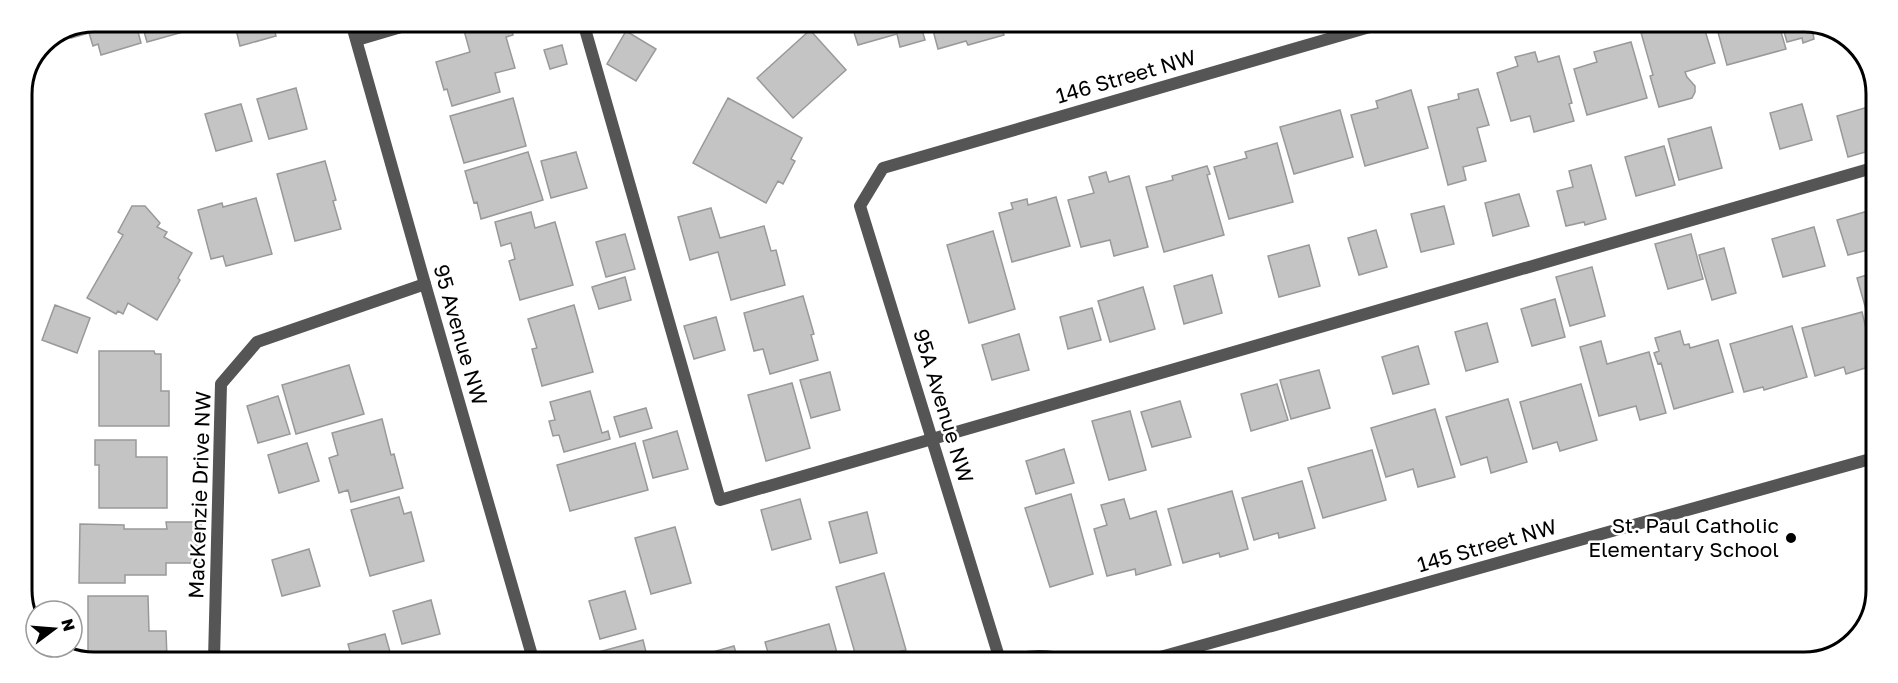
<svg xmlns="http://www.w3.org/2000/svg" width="1898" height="683" font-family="'Golos Text',sans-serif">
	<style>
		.building { fill: #c4c4c4; stroke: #999; stroke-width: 1.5 }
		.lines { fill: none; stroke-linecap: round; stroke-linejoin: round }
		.service { stroke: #555; stroke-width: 12 }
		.minor { stroke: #555; stroke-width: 12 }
		.tertiary { stroke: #555; stroke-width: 12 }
		.poi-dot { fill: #000; stroke: #fff; stroke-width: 2 }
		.labels { text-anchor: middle; stroke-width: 5; stroke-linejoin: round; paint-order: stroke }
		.street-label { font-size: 21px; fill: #000; stroke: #fff }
		.poi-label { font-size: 21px; fill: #000; stroke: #fff; text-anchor: end }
		.rim { fill: none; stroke: #000; stroke-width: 3 }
	</style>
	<rect width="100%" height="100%" fill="#fff"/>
	<path class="building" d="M94,21H135L141,43L101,55L98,44L93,46L89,33L71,38L69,31Z
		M141,21H180L183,32L147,42Z
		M234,21H272L276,36L240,46Z
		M482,22H510L513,35L506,37L515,68L495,73L500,92L452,106L447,89L444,90L436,62L470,52L463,27Z
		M851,23H920L925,40L900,47L897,34L858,45Z
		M931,23H1000L1004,35L968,45L966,41L938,49Z
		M1659,24H1703L1715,63L1685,72L1687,77L1695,86V92L1692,98L1659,107L1650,76L1653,75L1640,29Z
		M1716,25H1779L1786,49L1727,65Z
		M1782,25H1827L1833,28L1813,34L1814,39L1803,43L1802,38L1787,42Z
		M810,30L846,70L793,118L757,78Z
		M626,31L656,49L636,81L607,64Z
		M1631,42L1647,98L1587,115L1574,69L1597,62L1594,52Z
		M562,45L567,64L550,69L544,50Z
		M1535,52L1538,62L1559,56L1572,103L1569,104L1574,121L1534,132L1530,116L1511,121L1497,73L1518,66L1515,57Z
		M296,88L307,129L269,139L257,99Z
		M1478,89L1489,125L1477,128L1486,161L1463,167L1466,180L1448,185L1428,107L1459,99L1458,94Z
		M1411,90L1428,148L1365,166L1351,115L1378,108L1376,101Z
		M513,98L526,146L464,163L450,116Z
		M728,98L802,138L791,159L795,161L783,184L778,181L766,203L693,163Z
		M241,104L252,141L216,151L205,114Z
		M1802,104L1812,140L1780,149L1770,113Z
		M1875,105L1876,149L1848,157L1837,116Z
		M1340,110L1353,157L1294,174L1280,127Z
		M1711,127L1722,168L1679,180L1668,139Z
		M1277,143L1293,202L1229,219L1214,167L1247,158L1245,152Z
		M1664,146L1675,185L1636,196L1625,157Z
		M528,152L543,200L481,219L477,202L474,203L465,171Z
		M576,152L587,188L551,198L541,161Z
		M325,161L336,200L333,201L341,229L295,241L277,174Z
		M1591,165L1606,219L1585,225L1584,222L1566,226L1557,191L1573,187L1569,171Z
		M1207,166L1210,174L1207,175L1224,235L1164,252L1146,187L1173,180L1172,176Z
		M1106,172L1109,182L1129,176L1148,247L1114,256L1110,240L1081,247L1068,200L1094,193L1089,177Z
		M1519,194L1529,226L1493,236L1485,203Z
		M1056,197L1070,246L1012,262L999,213L1013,209L1011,203L1027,199L1028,205Z
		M256,198L272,254L226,266L223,256L211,259L198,210L222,203L223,207Z
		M132,206H145L160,223L157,227L167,232L164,237L192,253L178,278L180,280L157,320L128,303L123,314L118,311L116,314L87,298L123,235L118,232Z
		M1444,206L1454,244L1421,252L1411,214Z
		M711,208L720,238L764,226L771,251L776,250L785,285L731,300L718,252L690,260L678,217Z
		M1868,211L1876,240V248L1848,255L1837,220Z
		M531,212L535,228L555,222L573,285L520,300L509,261L515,259L511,243L501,246L495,222Z
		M1814,227L1825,266L1783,277L1772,239Z
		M1376,230L1387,267L1359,275L1348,238Z
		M993,231L1015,309L969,323L947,245Z
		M625,234L635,269L606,277L596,242Z
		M1691,234L1703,279L1668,289L1655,244Z
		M1309,245L1320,286L1279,297L1268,256Z
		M1724,248L1736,293L1712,300L1699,255Z
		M1592,267L1605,316L1570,326L1556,277Z
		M1876,272L1875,341L1857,278Z
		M1212,275L1222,313L1184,324L1174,286Z
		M625,277L631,300L599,309L592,287Z
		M1143,287L1155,329L1110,342L1098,301Z
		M803,296L814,334L811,335L818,360L770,374L763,349L754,351L744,313Z
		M1555,299L1565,337L1532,346L1521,309Z
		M55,305L90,318L77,353L42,340Z
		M574,305L593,372L542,386L532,349L537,348L528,319Z
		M1092,308L1101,340L1068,349L1060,317Z
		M1862,312L1875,365L1846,374L1844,367L1815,376L1802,328Z
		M716,317L725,350L694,359L684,326Z
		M1487,323L1498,362L1466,371L1455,332Z
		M1792,326L1807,377L1764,390L1763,387L1744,392L1730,344Z
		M1680,331L1684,345L1689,344L1690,348L1718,340L1733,392L1674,409L1661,363L1658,364L1654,353L1659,351L1655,338Z
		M1019,334L1029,370L992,380L982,345Z
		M1601,341L1607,364L1649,352L1666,413L1640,420L1636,406L1599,416L1580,347Z
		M1418,346L1429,384L1393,394L1382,357Z
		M99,351H154L155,354H161V391H169V426H99Z
		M349,365L364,414L296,434L282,385Z
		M1319,370L1330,408L1291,419L1280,380Z
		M830,372L840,410L811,418L800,380Z
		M792,383L810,448L766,461L748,395Z
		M1277,384L1288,420L1251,431L1241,394Z
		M1581,384L1597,440L1560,451L1557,442L1533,449L1520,402Z
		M590,391L602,433L608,431L610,439L564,452L559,435L553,436L549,421L555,420L550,402Z
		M278,396L290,434L258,443L247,406Z
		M1508,399L1527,462L1491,473L1487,457L1461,465L1446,417Z
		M1180,401L1191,437L1152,447L1141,412Z
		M646,408L652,428L620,437L614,417Z
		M1435,409L1455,477L1418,487L1413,469L1386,477L1371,428Z
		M1130,411L1146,470L1109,480L1092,421Z
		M382,419L391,455L394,454L403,488L351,502L348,490L339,493L329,458L338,455L332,433Z
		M677,431L688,469L653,478L643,441Z
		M95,440H136V457H167V508H99V465H95Z
		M307,443L319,481L279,493L268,455Z
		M635,443L648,490L570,511L557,465Z
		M1064,449L1074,483L1036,494L1026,461Z
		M1372,450L1386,500L1323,518L1308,468Z
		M1302,481L1315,528L1279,538L1278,533L1254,540L1242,498Z
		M1232,491L1248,549L1220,557L1219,553L1183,563L1168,509Z
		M1071,494L1093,574L1050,587L1025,508Z
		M399,497L404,514L411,512L424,561L370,576L351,510Z
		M800,499L811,539L772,550L761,510Z
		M1124,499L1130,519L1156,511L1171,565L1136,575L1135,569L1107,576L1094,529L1107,525L1101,505Z
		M867,512L877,553L840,563L829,522Z
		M166,522H201V563H166V575H125V583H79L80,524L124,525V529H167Z
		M675,527L691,583L651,594L635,538Z
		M309,549L320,586L282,596L272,560Z
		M884,573L906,650L882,656L883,660H857L836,587Z
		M625,591L636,629L600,639L589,601Z
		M88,596H148L149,631H166L167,658H88Z
		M431,600L440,634L402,644L393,611Z
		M829,624L839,660H770L765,642Z
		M385,634L392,659H352L348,644Z
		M643,640L648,660L597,659L595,653Z
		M734,646L738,660H685Z"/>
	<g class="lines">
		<path class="service" d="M583,22L720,500L1876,167
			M357,40L418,22"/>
		<path class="minor" d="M214,659L221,384L257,342L425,284
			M1000,660L860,206L883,168L1380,24
			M1146,661L1874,458"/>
		<path class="tertiary" d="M351,22L425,284L533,659
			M1011,660C1029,655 1047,654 1065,660"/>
	</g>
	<circle class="poi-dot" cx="1791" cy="538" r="6"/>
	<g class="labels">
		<g class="street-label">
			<text transform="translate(1126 77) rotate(-16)" y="7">146 Street NW</text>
			<text transform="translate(460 335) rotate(74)" y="7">95 Avenue NW</text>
			<text transform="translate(943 406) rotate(73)" y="7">95A Avenue NW</text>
			<text transform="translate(200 495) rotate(-88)" y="7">MacKenzie Drive NW</text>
			<text transform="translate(1487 546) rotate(-16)" y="7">145 Street NW</text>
		</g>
		<g class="poi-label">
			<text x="1779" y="533">St. Paul Catholic<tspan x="1779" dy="24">Elementary School</tspan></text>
		</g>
	</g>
	<path d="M0 0H1898V683H0ZM94 32H1804A62 62 0 0 1 1866 94V590A62 62 0 0 1 1804 652H94A62 62 0 0 1 32 590V94A62 62 0 0 1 94 32Z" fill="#fff" fill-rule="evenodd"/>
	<path class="rim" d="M94 32H1804A62 62 0 0 1 1866 94V590A62 62 0 0 1 1804 652H94A62 62 0 0 1 32 590V94A62 62 0 0 1 94 32Z"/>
	<g transform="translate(54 629) rotate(74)"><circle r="28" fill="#ffffff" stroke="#999999" stroke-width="1.5"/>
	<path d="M0-4.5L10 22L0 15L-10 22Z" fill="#000000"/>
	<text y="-9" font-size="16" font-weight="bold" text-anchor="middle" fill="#000000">N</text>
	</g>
</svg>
